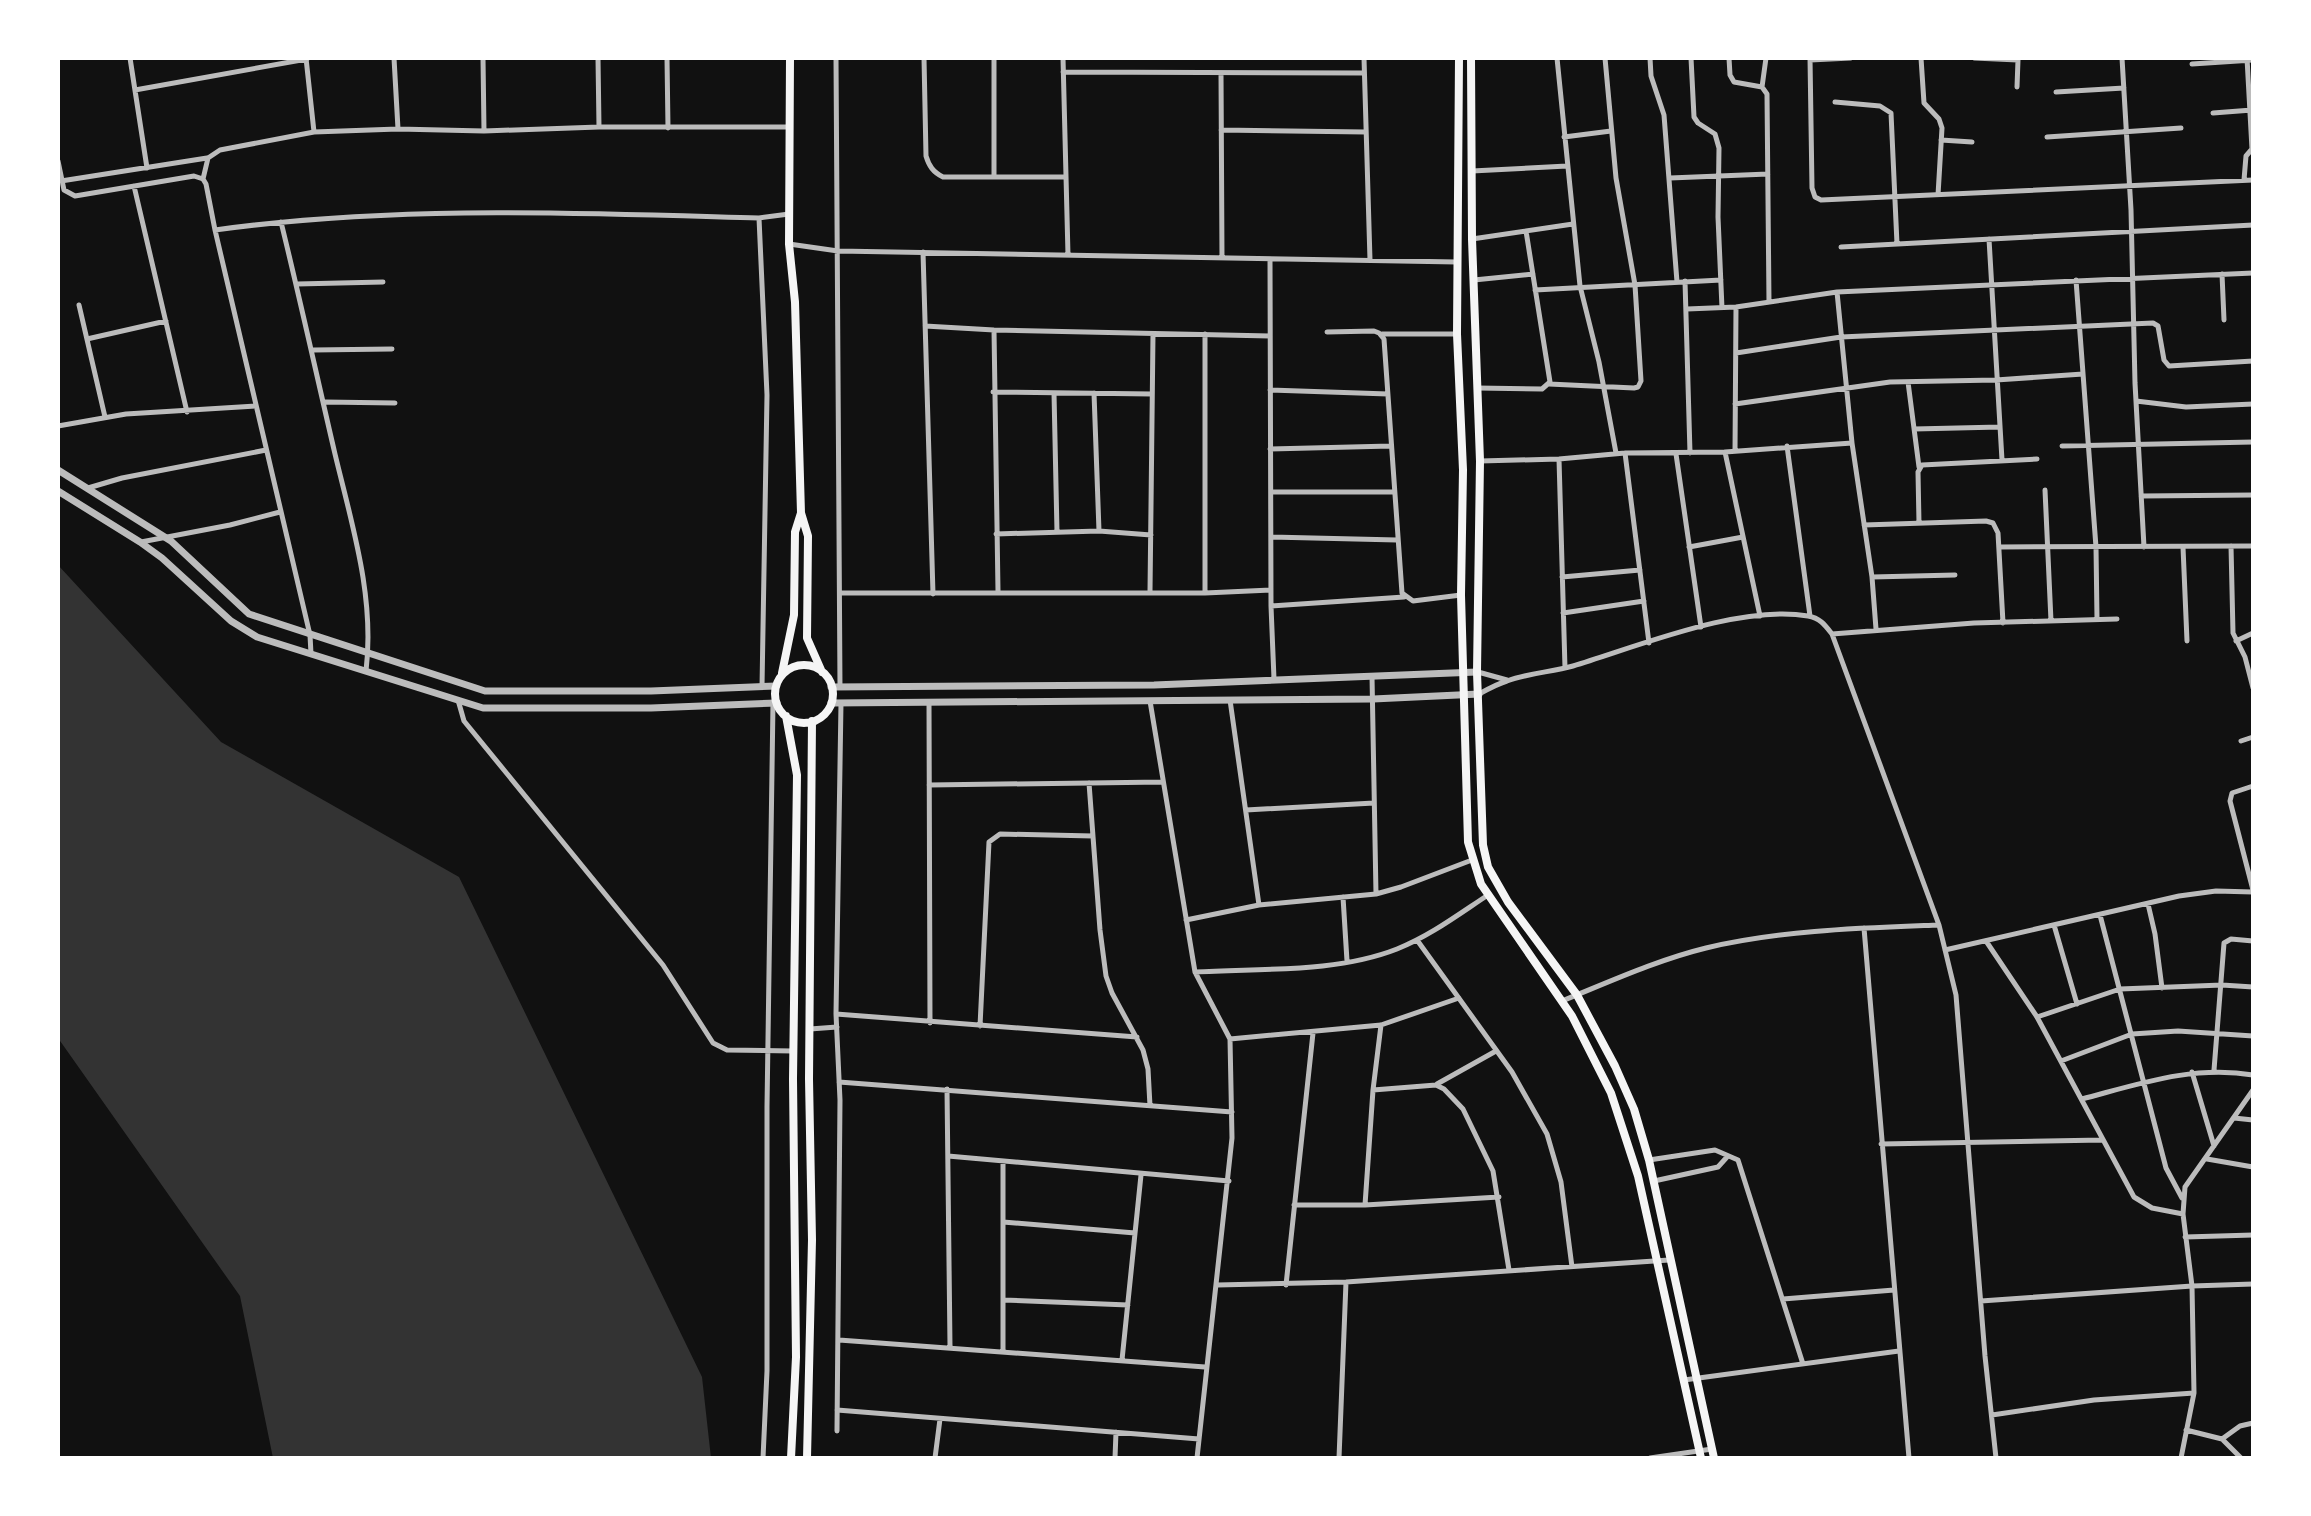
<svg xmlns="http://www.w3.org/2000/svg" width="2311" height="1516" font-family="'IBM Plex Sans',sans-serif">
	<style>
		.water { fill: #333 }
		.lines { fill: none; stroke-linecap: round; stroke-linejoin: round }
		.minor { stroke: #bcbcbc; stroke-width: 5 }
		.tertiary { stroke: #bcbcbc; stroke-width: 7 }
		.secondary { stroke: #f5f5f5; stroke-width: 8 }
	</style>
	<rect width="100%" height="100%" fill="#111"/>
	<path class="water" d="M58,565L221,742L459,877L702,1377L711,1458H273L240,1296L58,1038Z"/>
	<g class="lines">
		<path class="minor" d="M130,58L147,168
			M306,58L314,132
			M394,58L398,129
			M483,58L484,131
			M598,58L599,127
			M667,58L668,128
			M836,58L840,687
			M924,58L926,156C929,166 933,172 943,177H1066
			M994,58V177
			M1063,58L1068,255
			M1364,58L1370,260
			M1557,58L1580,286L1599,362L1616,453
			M1650,58L1651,76L1664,115L1677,282
			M1691,58L1694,117L1698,123L1715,134L1719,148L1718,217L1722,308
			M1729,58L1730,75L1734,82L1762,87L1767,94L1769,302
			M1810,58L1812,188L1815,197L1821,200L2253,180
			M1921,58L1924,103L1939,119L1942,128L1938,195
			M1974,58L2018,60
			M2122,58L2131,210L2135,383L2144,547
			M2247,58L2252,149
			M1810,60L1851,58
			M2192,64L2253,60
			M1063,72L1364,73
			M1221,73L1222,258
			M1762,87L1766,58
			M2017,87L2018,60
			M135,90L307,59
			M2056,92L2124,88
			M1835,102L1880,106L1891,113L1897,244
			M2213,113L2252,110
			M1221,130L1366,132
			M1564,137L1611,131
			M2047,137L2181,128
			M1941,140L1972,142
			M58,161L64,190L75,196L194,176L203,179L206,184L215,230L310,635L311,654
			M1472,171L1567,166
			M1670,178L1768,174
			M203,179L208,158L220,150L314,132L398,129L484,131L599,127H789
			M2244,180L2246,156L2252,149
			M61,181L207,158
			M134,186L187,412
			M759,218L767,395L762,687
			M281,222C300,299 317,377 335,454C352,525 375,597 366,671
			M215,230C395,205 578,213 759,218L789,214
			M1472,239L1573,224
			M1989,239L2002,460
			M789,244L838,251L1457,262
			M1841,247L2253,225
			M923,252L933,594
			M1270,259L1271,606L1274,679
			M2222,274L2224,320
			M1474,280L1533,274
			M2076,280L2096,547L2097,619
			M1685,281L1690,453
			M297,284L383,282
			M1535,290L1721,280
			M1837,292L1852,443
			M79,305L105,417
			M1687,309L1736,307L1837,292L2253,273
			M925,326L994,330L1270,336
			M994,330L998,591
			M1327,332L1374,331L1379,333L1384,339L1402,593L1413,601L1461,595
			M1382,334H1456
			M87,339L166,321
			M313,350L392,349
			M1736,353L1841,337L2153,323L2158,326L2164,360L2169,366L2253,361
			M1908,382L1919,467
			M1549,384L1634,388L1638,387L1641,381L1635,285L1616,178L1605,58
			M1477,388L1542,389L1550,382L1526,231
			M1270,390L1388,394
			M993,392L1152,394
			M1054,393L1057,532
			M1094,393L1099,531
			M2136,401L2186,407L2253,404
			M325,402L395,403
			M1735,404L1890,382L1996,380L2083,374
			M58,426L126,414L256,406
			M1914,429L2000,427
			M1787,446L1810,616
			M2062,446L2253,442
			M1270,449L1391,446
			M1735,451L1736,307
			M1725,452L1760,616
			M1625,453L1649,643
			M1676,454L1701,627
			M1559,459L1565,668
			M1480,461L1559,459L1625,453L1725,452L1852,443L1872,577L1876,629
			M88,488L122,478L266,450
			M2045,490L2051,621
			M1271,492H1394
			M2141,496L2253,495
			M1919,523L1918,472L1922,465L2037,459
			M1864,525L1986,521L1993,523L1998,533L2003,623
			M996,534L1099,531L1151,535
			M1271,537L1397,540
			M141,542L230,525L280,512
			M2231,546L2233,633L2245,657L2253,688
			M1689,547L1743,537
			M1999,547L2253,546
			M2183,547L2187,641
			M1562,577L1640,570
			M1872,577L1955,575
			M1150,592L1153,334
			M840,593H1205L1271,590
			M1205,593V334
			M1271,606L1404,597
			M1563,613L1644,601
			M1832,634L1974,623L2117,619
			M2236,641L2253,633
			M1478,672L1507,680
			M1372,676L1376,894
			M1479,694C1488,689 1497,684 1507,681C1528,673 1552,672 1573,666C1639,646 1741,604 1808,616C1820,618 1825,625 1832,634L1939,925L1956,995L1985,1356L1996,1458
			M458,700L464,721L663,965L713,1043L727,1050L793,1051
			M1230,700L1259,905
			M1150,701L1195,972L1230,1039L1232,1138L1197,1458
			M929,702L930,1023
			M2241,741L2253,737
			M1089,783L1100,930L1106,976L1112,993L1143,1050L1148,1069L1150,1106
			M929,785L1163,782
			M2253,786L2232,793L2230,801L2253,890
			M1246,810L1374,803
			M1343,897L1347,961
			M2148,904L2155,934L2162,988
			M2100,915L2166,1168L2182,1198
			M1186,920L1259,905L1376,894L1401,887L1472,860
			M2054,925L2077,1004
			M1864,928L1909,1458
			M1417,940L1512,1072L1547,1134L1561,1182L1572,1267
			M1986,941L2037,1017L2134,1197L2152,1208L2183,1214
			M1945,950L2179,896L2216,891L2253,892
			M1195,972C1261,968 1336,973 1397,949C1430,936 1459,914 1488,895
			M1562,1001C1609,982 1657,960 1706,948C1782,930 1862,928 1939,925
			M836,1014L1137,1037
			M2037,1017L2120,989L2222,985L2253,987
			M980,1026L989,842L1000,834L1093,836
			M810,1029L837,1027
			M1230,1039L1381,1025L1459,998
			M2061,1061L2132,1034L2178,1031L2253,1036
			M2214,1070L2224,943L2231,939L2253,941
			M2192,1072L2214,1146
			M839,1082L1232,1112
			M1437,1084L1496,1051
			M947,1089L950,1346
			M1373,1090L1436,1085L1444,1089L1463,1109L1493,1171L1509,1270
			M2253,1090L2185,1187L2183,1214L2192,1286L2253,1284
			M2082,1099C2139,1084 2193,1065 2253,1075
			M2234,1118L2253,1120
			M1881,1144L2103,1140
			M948,1156L1229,1181
			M2207,1159L2253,1167
			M1649,1160L1715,1150L1738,1160L1803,1364
			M1654,1181L1718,1167L1727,1157
			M1294,1205H1365L1499,1197
			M1365,1205L1373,1090L1381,1025
			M1003,1222L1135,1233
			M2185,1237L2253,1235
			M1217,1285L1346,1282L1669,1260
			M1286,1285L1313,1033
			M1783,1299L1894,1290
			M1003,1300L1128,1305
			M1981,1301L2192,1286L2194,1393L2181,1458
			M839,1340L1205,1367
			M1003,1350V1162
			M1122,1360L1141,1175
			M1684,1380L1899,1351
			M837,1410L1199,1439
			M1992,1415L2094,1400L2194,1393
			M2186,1430L2222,1439L2241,1458
			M837,1431L840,1100L836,1014L841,703
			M2222,1439L2240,1426L2253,1423
			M763,1458L767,1371V1107L773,703
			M935,1458L940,1419
			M1115,1458L1116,1432
			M1339,1458L1346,1282
			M1650,1458L1712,1449"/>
		<path class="tertiary" d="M58,470L171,541L249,614L485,691H651L776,686
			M58,491L140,542L162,558L231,621L257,637L483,708H651L777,703
			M831,687L1154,685L1477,672
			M831,703L1373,699L1479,694"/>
		<path class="secondary" d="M790,58L789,244L795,302L801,513L808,536L807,638L822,672
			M1459,58L1457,334L1463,470L1461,595L1468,842L1481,884L1572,1016L1611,1093L1638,1176L1701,1458
			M1471,58L1472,239L1480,461L1477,672L1483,845L1488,867L1508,902L1577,995L1615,1066L1634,1109L1649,1160L1714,1458
			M775 694a29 29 0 1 1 58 0a29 29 0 1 1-58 0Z
			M782,673L794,615L795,532L801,513
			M786,716L797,775L793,1079L796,1357L791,1458
			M807,1458L812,1240L809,1079L812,721"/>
	</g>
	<rect width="2311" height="1516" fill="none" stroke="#ffffff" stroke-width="120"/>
</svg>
